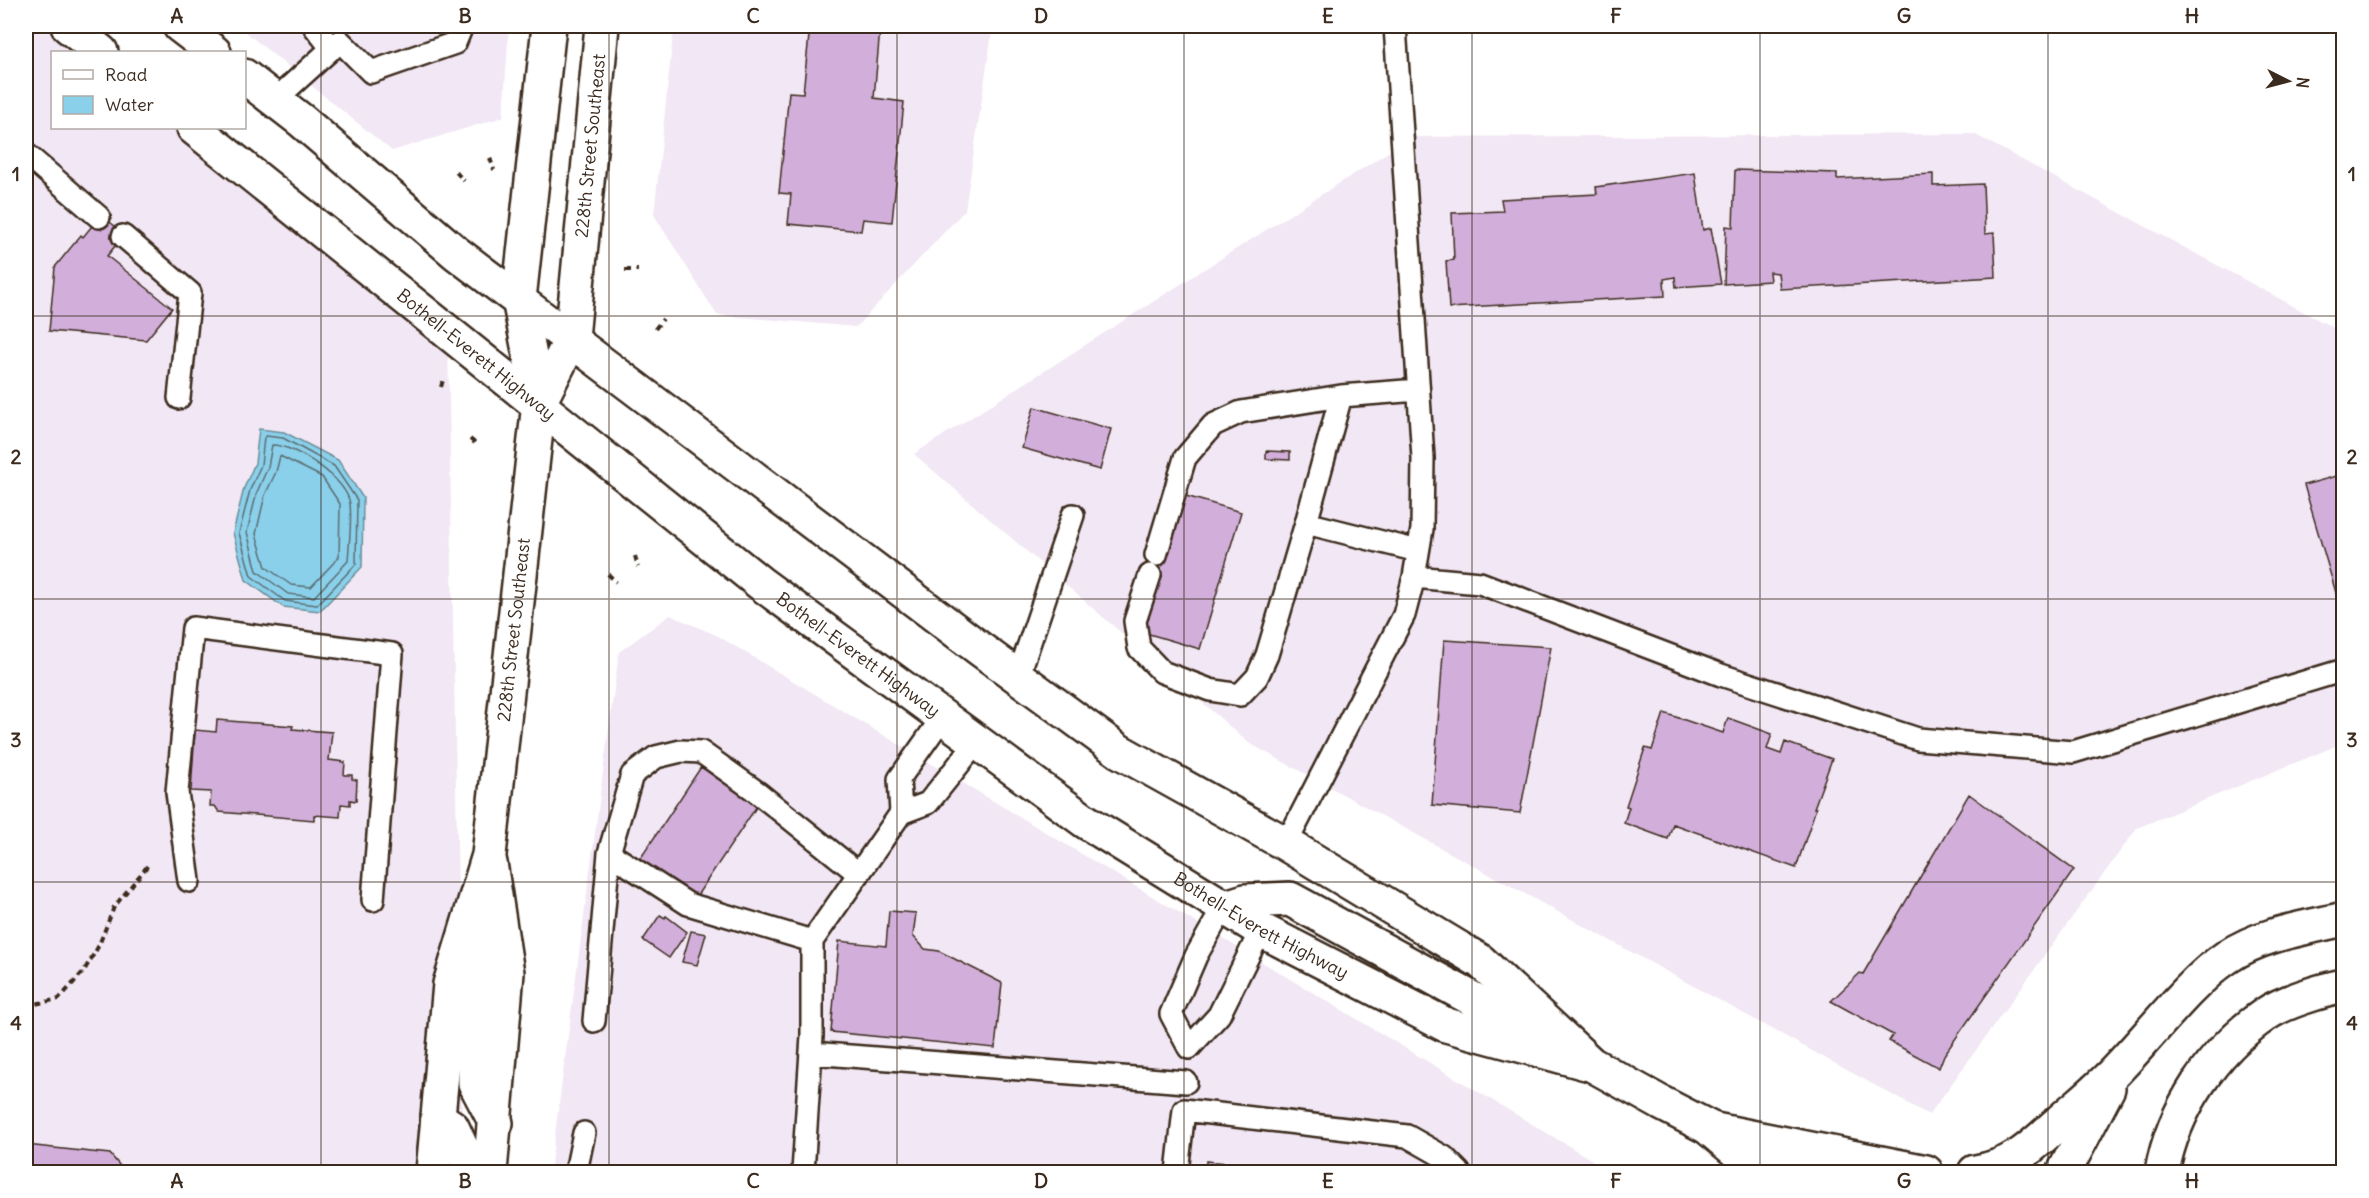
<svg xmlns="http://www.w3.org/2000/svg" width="2369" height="1198" font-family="Delius,sans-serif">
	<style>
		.built { fill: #f2e7f4 }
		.water { fill: #8ad0eb; stroke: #6a8e99; stroke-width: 1.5 }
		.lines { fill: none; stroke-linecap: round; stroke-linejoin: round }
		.shore { stroke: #5b6c70; stroke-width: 1.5 }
		.building { fill: #d2afda; stroke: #3b2a1e; stroke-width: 1.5 }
		.service-casing { stroke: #3b2a1e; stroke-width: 26 }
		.secondary-casing { stroke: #3b2a1e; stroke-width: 38 }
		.primary-casing { stroke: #3b2a1e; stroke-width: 38 }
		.motorway-casing { stroke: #3b2a1e; stroke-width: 38 }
		.path { stroke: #3b2a1e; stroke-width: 4; stroke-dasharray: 6 4.5; stroke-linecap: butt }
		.service { stroke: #fff; stroke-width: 21 }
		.secondary { stroke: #fff; stroke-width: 33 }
		.primary { stroke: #fff; stroke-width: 33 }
		.motorway { stroke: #fff; stroke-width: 33 }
		.grid { fill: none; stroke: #3b2a1e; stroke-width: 1.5; stroke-opacity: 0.55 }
		.labels { text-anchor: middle; stroke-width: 5; stroke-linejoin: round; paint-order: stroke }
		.street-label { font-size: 18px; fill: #3b2a1e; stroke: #fff }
		.neatline { fill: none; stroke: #3b2a1e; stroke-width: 2 }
		.grid-label { font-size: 20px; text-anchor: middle; font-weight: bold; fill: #3b2a1e }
	</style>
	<rect width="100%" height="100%" fill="#fff"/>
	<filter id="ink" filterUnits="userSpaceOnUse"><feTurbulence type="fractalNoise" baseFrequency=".0167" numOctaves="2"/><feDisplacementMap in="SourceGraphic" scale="12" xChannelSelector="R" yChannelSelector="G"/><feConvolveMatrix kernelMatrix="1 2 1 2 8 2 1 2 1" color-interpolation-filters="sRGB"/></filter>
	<g filter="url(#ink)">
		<path class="built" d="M26,26H57L90,52H52V128H184L448,341L462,1122L457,1172H26Z
			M238,26H509L503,117L392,151Z
			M674,26H993L965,210L856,327L717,315L654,215Z
			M1974,134L2343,333V743L2137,828L1929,1115L1249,743L914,454L1412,137Z
			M670,615L718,636L1612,1172H550L619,652Z"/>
		<path class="water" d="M259,429L284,432L338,460L363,498L362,567L320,611L283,607L246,580L233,533L244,488L255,463Z"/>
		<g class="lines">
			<path class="shore" d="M266,436L283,438L334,466L357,500L356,564L317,605L285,601L251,576L239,533L250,490L261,465L264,438Z
				M272,445C296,445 347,479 350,504C352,522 349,543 348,561L314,597L288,594L257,571L247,532L257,492L268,467Z
				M280,456L322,477L340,504L339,557L311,587L291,585L266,567L256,534L265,495L276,472Z"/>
		</g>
		<path class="building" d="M810,26L880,29L874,98L904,102L892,222L863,219L861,231L788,224L791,194L779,193L789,92L803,93Z
			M1735,170L1837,173V179L1933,174V186L1983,184L1985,234L1994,233L1996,277L1780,289L1778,273L1769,272L1770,281L1724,284L1726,226L1733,227Z
			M1695,173L1703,230L1711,228L1721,284L1676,287L1675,277L1664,279L1665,296L1449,308L1446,261L1454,260L1452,213L1503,211L1501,199L1597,194L1596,187Z
			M101,215L125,234L107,256L172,308L146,340L49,331L55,267L81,235L83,237Z
			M1034,407L1111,429L1100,470L1022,448Z
			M1266,451L1290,452V460L1266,459Z
			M2344,474V602L2339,603L2304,485Z
			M1179,494L1241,512L1200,649L1139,631L1147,574Z
			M1444,640L1551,647L1520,813L1432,805Z
			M1664,713L1723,733L1728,718L1772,734L1767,749L1781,754L1785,742L1832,759L1814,808H1816L1796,868L1673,824L1668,839L1624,823L1629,807L1626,806L1645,748L1652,750Z
			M217,720L293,726L292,729L332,732L329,760L345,762L344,775H352V779L357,780L356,801L350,800V805L341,804L340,817L314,815V820L219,812L215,806H210L211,792L191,791L195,730L216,732Z
			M701,767L757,806L694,900L638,862Z
			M1969,794L2074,870L1944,1055L1939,1068L1889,1041L1893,1035L1831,1001L1860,973L1863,974Z
			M889,911L916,913L913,936L925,949L939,951L1002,983L995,1048L831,1032L839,941L886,946Z
			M660,915L665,918L666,916L687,932L669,958L643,940Z
			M691,931L706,934L697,965L682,962Z
			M26,1145L110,1154L125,1172H26Z
			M1206,1161L1326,1172H1205Z"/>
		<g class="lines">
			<defs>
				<path id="service" d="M314,26L332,49
					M275,100L340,41L371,72L455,43L462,26
					M26,154L99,217
					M123,236L190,293L179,398
					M1306,523L1341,396L1418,390
					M1156,555L1185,458L1213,425L1241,412L1341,396
					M1150,575L1135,621L1139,648L1162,672L1210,690L1240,695L1257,677L1267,655L1306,523L1418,551
					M1414,577L1480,583L1721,675L1918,739L2073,752L2344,670
					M1018,677L1073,515
					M901,813L899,779L942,718
					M1286,844L1404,615L1414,577L1422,529L1423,458L1395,26
					M609,853L688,904L812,941
					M189,881L177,792L193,628L392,654L373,900
					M1223,908L1196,956L1171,1014L1189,1048L1219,1015L1261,930
					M594,1021L609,853L632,775L656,757L681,751L701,752L757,792L859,874
					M811,1053L1186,1082
					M576,1172L584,1133
					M803,1172L812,1036V941L901,813L928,803L976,743
					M1177,1172L1184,1110L1407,1136L1444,1157L1459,1172"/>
				<g id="secondary">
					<path id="s1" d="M539,403L572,338L602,26"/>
					<path d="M490,863L507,973L490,1172"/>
					<path d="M486,920L484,950L475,1020V1083L496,1123"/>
					<path d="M438,1118L452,1127L467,1160L466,1172"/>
					<path id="s2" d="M433,1172L450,984L489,855L539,403L519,299L549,26"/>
				</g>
				<g id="primary">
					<path d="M68,26L101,52"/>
					<path d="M180,26L214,52"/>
					<path d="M244,76L302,121L456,253L980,649L1119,751L1286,844L1480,961L1591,1064L1661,1103L1795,1172"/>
					<path id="s3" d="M194,128L760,583L1085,821L1261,930L1446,1025L1586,1063"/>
					<path d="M1223,908L1245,901L1290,899L1544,1038"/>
				</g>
				<path id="motorway" d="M1710,1129L1926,1172
					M1711,1130L1761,1172
					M1975,1172C2012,1167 2032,1147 2059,1122C2079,1104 2101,1087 2119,1067C2151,1034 2190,982 2227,957C2261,934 2305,928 2344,919
					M2064,1172L2108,1088
					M2162,1172C2173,1110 2213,1050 2266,1014C2283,1002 2323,990 2344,986"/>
			</defs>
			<use href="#service" class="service-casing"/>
			<use href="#secondary" class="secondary-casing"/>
			<use href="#primary" class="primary-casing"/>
			<use href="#motorway" class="motorway-casing"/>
			<path class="path" d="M490,158L494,170
				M456,172L464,181
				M625,270H638
				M655,329L663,319
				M441,387L443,380
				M470,439L476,444
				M635,556L638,567
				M608,574L616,582
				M26,1006L59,999L84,971L99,945L114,907L149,864"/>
			<use href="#service" class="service"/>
			<use href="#secondary" class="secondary"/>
			<use href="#primary" class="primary"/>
			<use href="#motorway" class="motorway"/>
		</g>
	</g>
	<path class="grid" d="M321,26V1172M609,26V1172M897,26V1172M1184,26V1172M1472,26V1172M1760,26V1172M2048,26V1172M26,316H2344M26,599H2344M26,882H2344"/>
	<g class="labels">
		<g class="street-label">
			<text dy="6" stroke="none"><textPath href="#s1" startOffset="266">228th Street Southeast</textPath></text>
			<text dy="6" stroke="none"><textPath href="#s3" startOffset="362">Bothell-Everett Highway</textPath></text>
			<text dy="6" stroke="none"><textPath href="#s2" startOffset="550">228th Street Southeast</textPath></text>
			<text dy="6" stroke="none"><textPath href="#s3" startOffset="848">Bothell-Everett Highway</textPath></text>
			<text dy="6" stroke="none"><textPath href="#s3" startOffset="1334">Bothell-Everett Highway</textPath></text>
		</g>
	</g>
	<rect width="2369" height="1198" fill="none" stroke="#fff" stroke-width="66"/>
	<rect x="51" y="51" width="195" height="78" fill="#ffffff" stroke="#b1aaa5" stroke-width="1.5"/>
	<rect x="63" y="70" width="30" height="9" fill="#ffffff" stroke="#b1aaa5" stroke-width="1.5"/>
	<text x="105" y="81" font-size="18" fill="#3b2a1e">Road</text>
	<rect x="63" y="96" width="30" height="18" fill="#8ad0eb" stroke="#b1aaa5" stroke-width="1.5"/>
	<text x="105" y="111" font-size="18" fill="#3b2a1e">Water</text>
	<g transform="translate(2288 81) rotate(96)" stroke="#ffffff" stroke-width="4.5" paint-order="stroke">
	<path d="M0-4.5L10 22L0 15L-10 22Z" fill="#3b2a1e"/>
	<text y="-9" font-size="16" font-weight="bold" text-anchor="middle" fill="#3b2a1e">N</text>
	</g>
	<rect x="33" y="33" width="2303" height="1132" class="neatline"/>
	<g class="grid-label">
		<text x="177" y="23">A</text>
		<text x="465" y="23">B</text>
		<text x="753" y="23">C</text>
		<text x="1041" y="23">D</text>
		<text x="1328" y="23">E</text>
		<text x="1616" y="23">F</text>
		<text x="1904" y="23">G</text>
		<text x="2192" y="23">H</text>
		<text x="16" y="181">1</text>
		<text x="2352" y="181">1</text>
		<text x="16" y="464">2</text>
		<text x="2352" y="464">2</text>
		<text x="16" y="747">3</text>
		<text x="2352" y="747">3</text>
		<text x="16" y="1030">4</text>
		<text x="2352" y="1030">4</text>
		<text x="177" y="1188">A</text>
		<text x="465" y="1188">B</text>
		<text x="753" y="1188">C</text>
		<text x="1041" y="1188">D</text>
		<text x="1328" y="1188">E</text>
		<text x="1616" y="1188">F</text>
		<text x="1904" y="1188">G</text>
		<text x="2192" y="1188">H</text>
	</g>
</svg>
